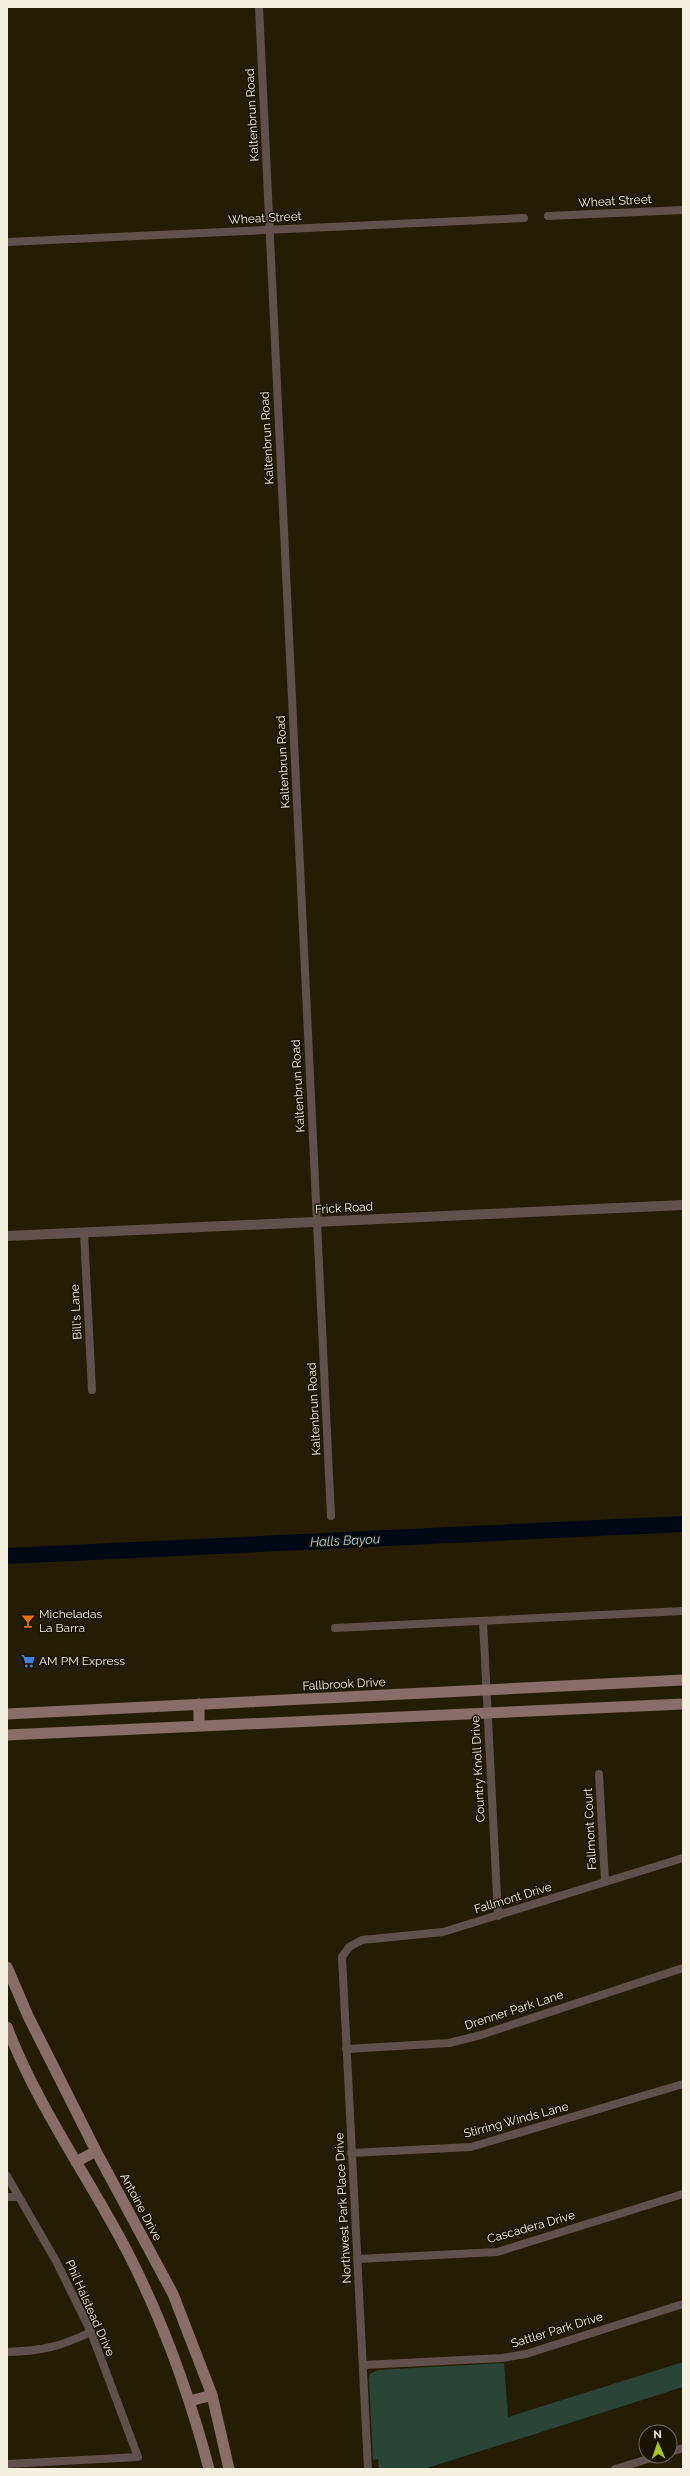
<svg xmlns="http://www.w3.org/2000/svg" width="690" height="2476" font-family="Raleway,sans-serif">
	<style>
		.green { fill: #2a4437 }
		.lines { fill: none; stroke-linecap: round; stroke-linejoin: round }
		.river { stroke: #000715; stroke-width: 16 }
		.minor { stroke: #62504d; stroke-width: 8 }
		.tertiary { stroke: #62504d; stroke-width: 10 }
		.secondary { stroke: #896d67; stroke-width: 11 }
		.labels { text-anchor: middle; stroke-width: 3; stroke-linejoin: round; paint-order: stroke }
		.street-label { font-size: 12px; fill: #f4f0e0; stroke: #1a1300 }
		.poi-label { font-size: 12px; fill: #f4f0e0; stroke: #1a1300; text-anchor: start }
		.water-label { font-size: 13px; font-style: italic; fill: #a4d6f6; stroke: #1a1300 }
	</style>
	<rect width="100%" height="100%" fill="#241d03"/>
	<path class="green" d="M683,2362V2387L424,2469H379L378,2459L373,2460L369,2379L370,2374L378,2370L504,2363L508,2417Z"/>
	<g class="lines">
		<path class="river" d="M7,1556L683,1524"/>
		<path class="minor" d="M259,7L331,1516
			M548,216L683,210
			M7,242L524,218
			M84,1233L92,1390
			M483,1621L498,1916
			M335,1628L683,1611
			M599,1774L605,1882
			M346,2049L449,2043L481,2035L683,1968
			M351,2153L471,2147L683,2084
			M7,2176L56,2261L91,2332L138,2457L7,2464
			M7,2197H18
			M358,2259L497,2252L683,2194
			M7,2352C42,2351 59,2347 91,2332
			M363,2365L502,2358L526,2354L683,2304
			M670,2452L683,2448
			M368,2469L342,1957L349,1947L362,1940L443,1932L683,1858
			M615,2469L658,2456"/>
		<path class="tertiary" d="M7,1236L683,1205"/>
		<path class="secondary" d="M199,1704V1726
			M7,1714L683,1680
			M7,1735L683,1704
			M7,1967L28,2016L96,2151L173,2294L212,2395L229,2469
			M7,2027C37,2106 88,2176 127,2251C163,2321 189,2393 209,2469
			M76,2162L96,2151
			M190,2401L212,2395"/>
	</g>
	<defs>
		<symbol id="bar-bare" viewBox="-9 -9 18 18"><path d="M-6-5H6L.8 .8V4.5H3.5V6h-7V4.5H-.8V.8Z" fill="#e8710a" stroke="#1a1300" stroke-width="2.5" paint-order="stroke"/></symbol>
		<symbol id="supermarket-bare" viewBox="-9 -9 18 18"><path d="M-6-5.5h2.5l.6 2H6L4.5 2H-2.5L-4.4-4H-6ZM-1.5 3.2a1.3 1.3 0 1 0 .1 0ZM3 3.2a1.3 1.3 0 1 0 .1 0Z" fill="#3f7fe0" stroke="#1a1300" stroke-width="2.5" paint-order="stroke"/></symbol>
	</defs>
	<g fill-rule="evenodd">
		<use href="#bar-bare" x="18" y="1611" width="20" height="20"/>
		<use href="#supermarket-bare" x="18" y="1651" width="20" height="20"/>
	</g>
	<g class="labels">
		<g class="street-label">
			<text transform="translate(252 115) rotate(-93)" y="4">Kaltenbrun Road</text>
			<text transform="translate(615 201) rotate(-3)" y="4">Wheat Street</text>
			<text transform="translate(265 218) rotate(-3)" y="4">Wheat Street</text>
			<text transform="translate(267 438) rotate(-93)" y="4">Kaltenbrun Road</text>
			<text transform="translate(283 762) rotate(-93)" y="4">Kaltenbrun Road</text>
			<text transform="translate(298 1086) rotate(-93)" y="4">Kaltenbrun Road</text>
			<text transform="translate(344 1208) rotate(-3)" y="4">Frick Road</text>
			<text transform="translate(76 1312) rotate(-93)" y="4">Bill's Lane</text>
			<text transform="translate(314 1409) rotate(-93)" y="4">Kaltenbrun Road</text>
			<text transform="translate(344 1684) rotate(-3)" y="4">Fallbrook Drive</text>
			<text transform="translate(478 1769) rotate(-93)" y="4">Country Knoll Drive</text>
			<text transform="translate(590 1829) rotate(-93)" y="4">Fallmont Court</text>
			<text transform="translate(513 1898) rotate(-17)" y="4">Fallmont Drive</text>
			<text transform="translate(514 2010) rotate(-18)" y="4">Drenner Park Lane</text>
			<text transform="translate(516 2120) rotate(-15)" y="4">Stirring Winds Lane</text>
			<text transform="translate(141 2207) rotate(62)" y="4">Antoine Drive</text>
			<text transform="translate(343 2208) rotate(-93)" y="4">Northwest Park Place Drive</text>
			<text transform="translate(531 2227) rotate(-16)" y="4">Cascadera Drive</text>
			<text transform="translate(90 2308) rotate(66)" y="4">Phil Halstead Drive</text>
			<text transform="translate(557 2330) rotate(-17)" y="4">Sattler Park Drive</text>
		</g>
		<g class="poi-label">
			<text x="39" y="1618">Micheladas<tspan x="39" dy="14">La Barra</tspan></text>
			<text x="39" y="1665">AM PM Express</text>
		</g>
		<g class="water-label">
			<text transform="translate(345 1540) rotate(-3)" y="5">Halls Bayou</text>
		</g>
	</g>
	<rect width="690" height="2476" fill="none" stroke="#f4f0e0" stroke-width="16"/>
	<g transform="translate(658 2444) rotate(358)"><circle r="19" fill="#1a1300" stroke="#716b5a"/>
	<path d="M0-3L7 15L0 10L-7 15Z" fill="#a1c92b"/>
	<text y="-6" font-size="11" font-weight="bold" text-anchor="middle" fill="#f4f0e0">N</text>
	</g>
</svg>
